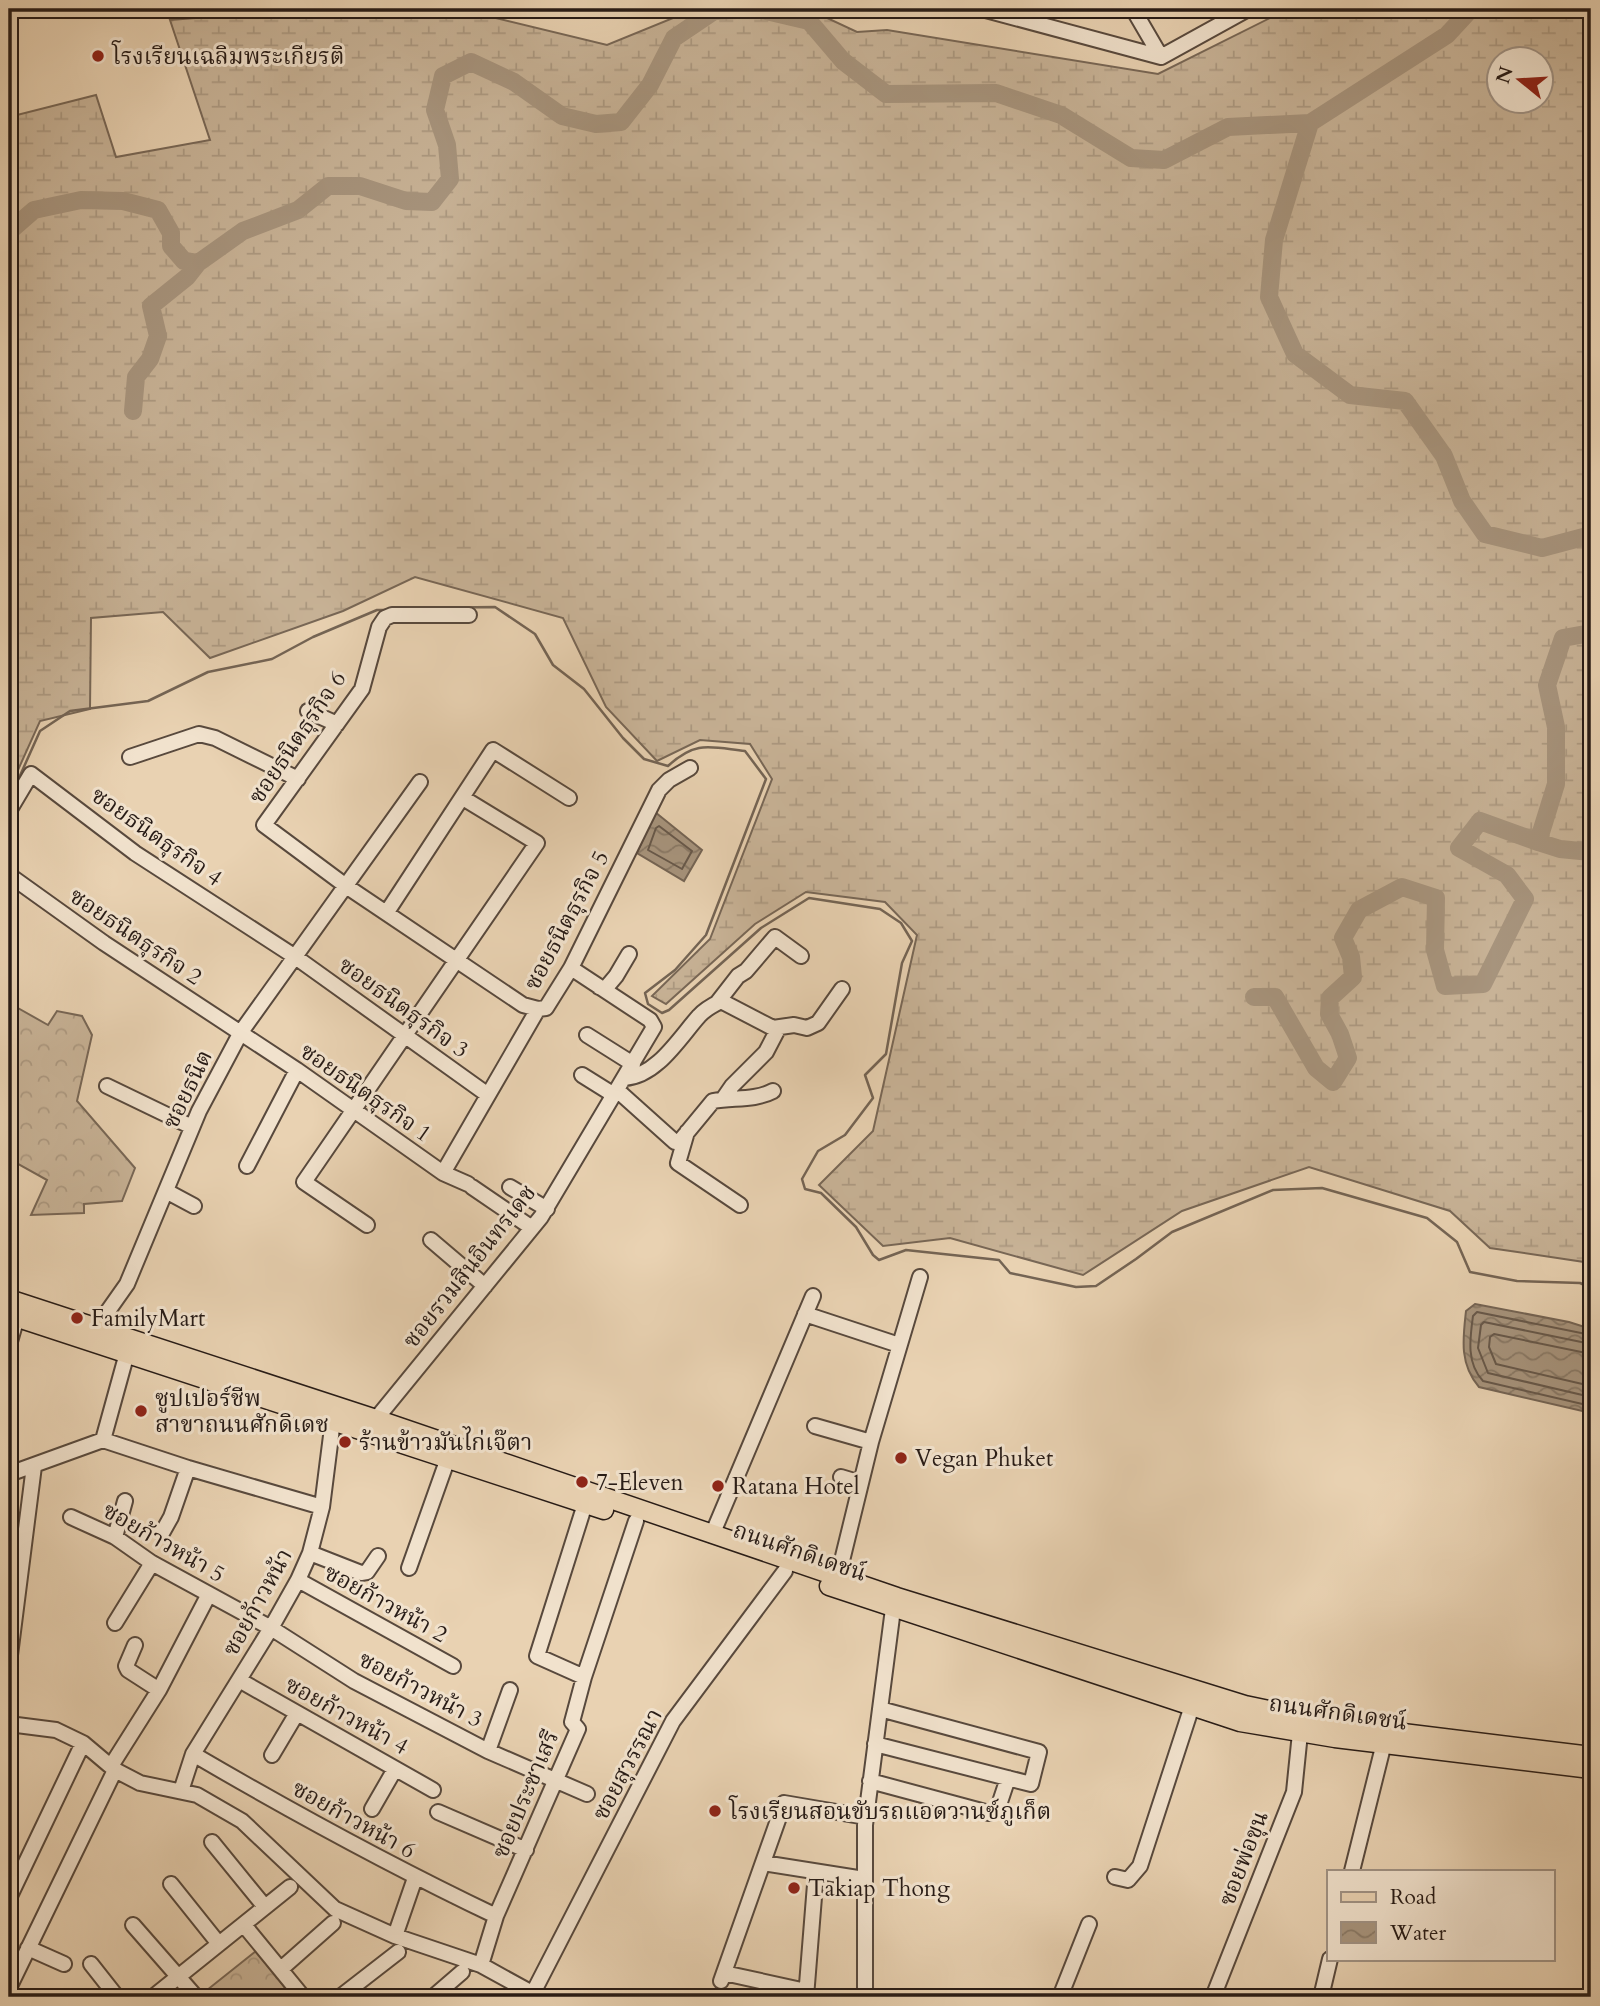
<svg xmlns="http://www.w3.org/2000/svg" width="1600" height="2006" font-family="Cardo,'Noto Serif Thai',serif">
	<style>
		.forest { fill: url(#forest-crowns); stroke: #786756; stroke-width: 2 }
		.wetland { fill: url(#wetland-marsh); stroke: #786756; stroke-width: 2; fill-rule: evenodd }
		.water { fill: url(#water-waves); stroke: #746454; stroke-width: 2 }
		.lines { fill: none; stroke-linecap: round; stroke-linejoin: round }
		.shore { stroke: #67584a; stroke-width: 2 }
		.stream { stroke: #746454; stroke-width: 2.5 }
		.river { stroke: #a7947d; stroke-width: 18 }
		.minor-casing { stroke: #58493d; stroke-width: 18 }
		.major-casing { stroke: #271b16; stroke-width: 21 }
		.minor { stroke: #f1e2cd; stroke-width: 14 }
		.major { stroke: #e9d2b2; stroke-width: 18 }
		.poi-dot { fill: #8f2418; stroke: #f1e2cd; stroke-width: 2.5 }
		.labels { text-anchor: middle; stroke-width: 6; stroke-linejoin: round; paint-order: stroke }
		.poi-label { font-size: 23px; fill: #271b16; stroke: #f1e2cd; text-anchor: start }
		.street-label { font-size: 23px; fill: #271b16; stroke: #f1e2cd }
	</style>
	<defs>
		<pattern id="forest-crowns" width="20" height="18" patternUnits="userSpaceOnUse" patternTransform="scale(1.75)"><rect width="20" height="18" fill="#c8b397"/><path d="M2 6a3 3 0 1 1 6 0M12 15a3 3 0 1 1 6 0" fill="none" stroke="#ac9981"/></pattern>
		<pattern id="wetland-marsh" width="20" height="14" patternUnits="userSpaceOnUse" patternTransform="scale(1.75)"><rect width="20" height="14" fill="#c8b397"/><path d="M1 5h8M5 5V1M11 12h8M15 12V8" fill="none" stroke="#ac9981"/></pattern>
		<pattern id="water-waves" width="16" height="10" patternUnits="userSpaceOnUse" patternTransform="scale(1.75)"><rect width="16" height="10" fill="#a7947d"/><path d="M0 5q4-4 8 0t8 0" fill="none" stroke="#887865"/></pattern>
	</defs>
	<rect width="100%" height="100%" fill="#e9d2b2"/>
	<filter id="stains"><feTurbulence type="fractalNoise" baseFrequency=".00286" numOctaves="4"/><feColorMatrix values="0 0 0 0 .2 0 0 0 0 .09 0 0 0 0 .02 0 0 0 .5 -.17"/></filter>
	<radialGradient id="worn" r=".72"><stop offset=".6" stop-color="#630" stop-opacity="0"/><stop offset="1" stop-color="#630" stop-opacity=".3"/></radialGradient>
	<path class="forest" d="M9,1003L48,1025L57,1011L82,1016L92,1035L77,1101L135,1168L122,1201L84,1204V1213L31,1215L47,1180L9,1159V1068L16,1053L9,1050Z
		M256,1951L289,1993L284,1997H205L202,1994Z"/>
	<path class="wetland" d="M311,9H459L607,45L695,9H808L857,32L887,30L1158,74L1288,9H1591V1263L1490,1248L1450,1211L1309,1167L1182,1211L1083,1275L950,1238L883,1246L819,1185L873,1131L917,935L885,902L806,892L755,924L666,1004L652,996L710,939L772,779L750,744L700,740L657,761L606,707L563,618L415,577L343,611L210,658L163,612L91,618L90,709L40,721L9,790V117L96,95L116,157L210,140L170,20ZM1498,60H1540V102H1498Z"/>
	<path class="water" d="M655,812L702,850L684,881L637,853Z
		M1475,1304L1569,1322L1591,1329V1413L1479,1387C1459,1364 1463,1338 1466,1311Z"/>
	<g class="lines">
		<path class="shore" d="M659,826L692,851L682,869L648,850L656,828Z
			M1591,1335L1477,1312L1473,1316C1470,1338 1466,1363 1483,1381L1591,1406
			M1591,1344L1484,1322L1481,1325L1478,1348L1488,1373L1591,1397
			M1591,1354L1494,1334L1490,1337L1489,1347L1496,1364L1591,1386"/>
		<path class="stream" d="M9,545L14,578L9,590
			M419,608L495,607L535,634L553,665L584,689L623,738L644,759L668,766C696,740 710,747 745,751L766,779L706,935L675,970L645,993L648,1004L662,1013L669,1010L761,928L809,898L880,909L901,923L912,941L902,963L886,1054L865,1075L873,1098L845,1135L818,1151L802,1179L805,1189L821,1193L856,1227L873,1255L879,1260L906,1250L999,1260L1010,1273L1076,1287L1096,1286L1136,1259L1172,1232L1273,1190L1322,1188L1427,1218L1457,1242L1470,1272L1517,1281L1580,1283L1591,1288
			M14,789L40,731L70,711L148,701L208,672L272,659L313,637L377,610H388"/>
		<path class="river" d="M1310,123L1274,240L1269,297L1295,354L1350,395L1405,401L1444,456L1462,501L1485,534L1542,548L1591,535
			M11,230L34,210L81,200L123,201L158,210L171,233V246L184,261L198,263L243,231L298,210L328,186H360L406,201L432,202L450,179L447,145L435,110L443,76L471,62L514,82L562,116L596,124L621,122L650,85L674,38L714,11L758,9L809,21L843,61L886,94L996,93L1061,115L1131,158L1164,160L1228,127L1310,123L1447,35L1471,9
			M133,411L136,377L150,359L158,336L151,306L187,277L198,263
			M1538,842L1560,849L1591,852
			M1254,997H1275L1316,1068L1333,1082L1348,1058L1340,1034L1329,1014L1330,998L1353,977L1351,957L1343,938L1359,910L1402,887L1436,898L1435,950L1445,986L1483,984L1525,899L1507,875L1459,848L1480,821L1538,842L1556,784V727L1547,685L1563,638L1591,633"/>
		<defs>
			<path id="minor" d="M982,9L1161,57L1248,9
				M1133,9L1161,57
				M469,615H392L385,618L379,627L362,689L264,825L346,886L523,1005L538,1009L546,1008L571,968L659,790L669,780L690,768
				M308,711L337,724
				M130,757L199,734L215,738L298,779
				M9,811L31,774L135,853L294,956L488,1095
				M9,875L104,943L297,1070L443,1173L468,1184
				M387,912L493,750L569,798
				M599,987L605,989L616,976L629,954
				M717,1003L738,976L746,971L775,937L801,956
				M587,1035L633,1064
				M582,1075L614,1095
				M625,1078C657,1076 680,1037 699,1016C705,1009 713,1005 721,1001L773,1028L794,1025L807,1028L818,1023L842,989
				M107,1086L192,1127
				M617,1090L675,1142L680,1141L713,1101C733,1097 754,1101 773,1091
				M723,1099L732,1086L766,1052L778,1029
				M687,1132L678,1163L740,1205
				M247,1166L297,1070
				M443,1173L538,1009
				M472,1187L532,1228
				M510,1187L547,1209
				M166,1191L194,1206
				M367,1225L304,1182L537,843L463,798
				M431,1240L485,1286
				M805,1314L899,1345
				M96,1328L127,1284L199,1111L241,1032L420,782
				M9,1345L17,1317
				M376,1419L541,1217L654,1027L650,1020L571,968
				M815,1426L871,1442
				M103,1440L188,1468L322,1507
				M103,1440L127,1353
				M9,1474L103,1440
				M841,1477L861,1483
				M71,1517L115,1537L152,1563L271,1628L354,1681L488,1751L587,1794
				M162,1533L171,1517L188,1468
				M712,1535L813,1296
				M115,1537L125,1501
				M310,1553L361,1573L367,1572L378,1556
				M409,1568L448,1458
				M838,1577L871,1442L920,1277
				M298,1580L453,1666
				M115,1623L152,1563
				M135,1645L126,1666L128,1670L159,1690
				M9,1663L34,1466
				M584,1677L537,1656L585,1504
				M239,1680L433,1790
				M9,1724L56,1730L83,1743L115,1770L140,1783L197,1795L242,1821L335,1909L395,1936L481,1965L539,1997
				M875,1744L1031,1784L1039,1752L880,1709
				M488,1751L510,1690
				M193,1754C294,1813 391,1866 496,1916
				M272,1755L297,1713
				M111,1766L159,1690L209,1594
				M870,1781L989,1813L997,1811L1008,1778
				M181,1791L193,1754L271,1628L298,1580L310,1553L322,1507L333,1420
				M372,1809L395,1769
				M438,1812L526,1850
				M212,1842L265,1907
				M763,1863L864,1879
				M1352,1871L1384,1743
				M1115,1877L1128,1880L1140,1866L1192,1706
				M171,1884L219,1944
				M9,1898L83,1743
				M133,1925L196,1997
				M244,1925L303,1997
				M395,1936L415,1878
				M28,1948L64,1964
				M91,1964L117,1997
				M481,1965L496,1916L578,1729L572,1722L584,1677L636,1521
				M281,1969L333,1923
				M724,1973L806,1991
				M721,1981L784,1803L866,1817
				M9,1988L115,1770
				M533,1993L673,1721L785,1571
				M153,1997L290,1887
				M340,1997L398,1952
				M433,1997L462,1972
				M806,1997L816,1872
				M865,1997V1825L893,1609L897,1599
				M1060,1997L1089,1924
				M1213,1997L1294,1792L1300,1733
				M1321,1997L1330,1959"/>
			<path id="major" d="M9,1299L376,1419L897,1597L1245,1705L1346,1726L1591,1756
				M9,1315L604,1510
				M829,1586L1240,1722L1335,1738L1591,1769"/>
		</defs>
		<use href="#minor" class="minor-casing"/>
		<use href="#major" class="major-casing"/>
		<use href="#minor" class="minor"/>
		<use href="#major" class="major"/>
	</g>
	<g class="poi-dot">
		<circle cx="98" cy="56" r="7"/>
		<circle cx="77" cy="1318" r="7"/>
		<circle cx="141" cy="1411" r="7"/>
		<circle cx="345" cy="1442" r="7"/>
		<circle cx="901" cy="1458" r="7"/>
		<circle cx="582" cy="1482" r="7"/>
		<circle cx="718" cy="1486" r="7"/>
		<circle cx="715" cy="1811" r="7"/>
		<circle cx="794" cy="1888" r="7"/>
	</g>
	<g class="labels">
		<g class="poi-label">
			<text x="112" y="64">โรงเรียนเฉลิมพระเกียรติ</text>
			<text x="91" y="1326">FamilyMart</text>
			<text x="155" y="1406">ซูปเปอร์ชีพ<tspan x="155" dy="26">สาขาถนนศักดิเดช</tspan></text>
			<text x="359" y="1450">ร้านข้าวมันไก่เจ๊ตา</text>
			<text x="915" y="1466">Vegan Phuket</text>
			<text x="596" y="1490">7-Eleven</text>
			<text x="732" y="1494">Ratana Hotel</text>
			<text x="729" y="1819">โรงเรียนสอนขับรถแอดวานซ์ภูเก็ต</text>
			<text x="808" y="1896">Takiap Thong</text>
		</g>
		<g class="street-label">
			<text transform="translate(297 737) rotate(-56)" y="8">ซอยธนิตธุรกิจ 6</text>
			<text transform="translate(157 836) rotate(35)" y="8">ซอยธนิตธุรกิจ 4</text>
			<text transform="translate(566 920) rotate(-62)" y="8">ซอยธนิตธุรกิจ 5</text>
			<text transform="translate(136 936) rotate(34)" y="8">ซอยธนิตธุรกิจ 2</text>
			<text transform="translate(404 1007) rotate(36)" y="8">ซอยธนิตธุรกิจ 3</text>
			<text transform="translate(187 1089) rotate(-64)" y="8">ซอยธนิต</text>
			<text transform="translate(366 1092) rotate(35)" y="8">ซอยธนิตธุรกิจ 1</text>
			<text transform="translate(469 1266) rotate(-52)" y="8">ซอยรวมสินอินทรเดช</text>
			<text transform="translate(164 1542) rotate(30)" y="8">ซอยก้าวหน้า 5</text>
			<text transform="translate(800 1551) rotate(19)" y="8">ถนนศักดิเดชน์</text>
			<text transform="translate(257 1602) rotate(-61)" y="8">ซอยก้าวหน้า</text>
			<text transform="translate(386 1603) rotate(29)" y="8">ซอยก้าวหน้า 2</text>
			<text transform="translate(421 1689) rotate(28)" y="8">ซอยก้าวหน้า 3</text>
			<text transform="translate(1338 1712) rotate(8)" y="8">ถนนศักดิเดชน์</text>
			<text transform="translate(347 1715) rotate(29)" y="8">ซอยก้าวหน้า 4</text>
			<text transform="translate(627 1764) rotate(-62)" y="8">ซอยสุวรรณา</text>
			<text transform="translate(525 1794) rotate(-67)" y="8">ซอยประชาเสรี</text>
			<text transform="translate(354 1819) rotate(29)" y="8">ซอยก้าวหน้า 6</text>
			<text transform="translate(1243 1858) rotate(-69)" y="8">ซอยพ่อขุน</text>
		</g>
	</g>
	<rect width="1600" height="2006" fill="none" stroke="#e9d2b2" stroke-width="35"/>
	<rect x="10" y="10" width="1579" height="1985" fill="none" stroke="#271b16" stroke-width="3.5"/>
	<rect x="18" y="18" width="1565" height="1971" fill="none" stroke="#271b16" stroke-width="2"/>
	<rect x="1327" y="1870" width="228" height="91" fill="#f1e2cd" stroke="#a09284" stroke-width="2"/>
	<rect x="1341" y="1892" width="35" height="10" fill="#e9d2b2" stroke="#a09284" stroke-width="2"/>
	<text x="1390" y="1904" font-size="21" fill="#271b16">Road</text>
	<rect x="1341" y="1922" width="35" height="21" fill="url(#water-waves)" stroke="#a09284" stroke-width="2"/>
	<text x="1390" y="1940" font-size="21" fill="#271b16">Water</text>
	<g transform="translate(1520 80) rotate(288)"><circle r="33" fill="#f1e2cd" stroke="#a09284" stroke-width="2"/>
	<path d="M0-5L12 26L0 18L-12 26Z" fill="#8f2418"/>
	<text y="-10" font-size="19" font-weight="bold" text-anchor="middle" fill="#271b16">N</text>
	</g>
	<rect width="100%" height="100%" filter="url(#stains)"/>
	<rect width="100%" height="100%" fill="url(#worn)"/>
</svg>
